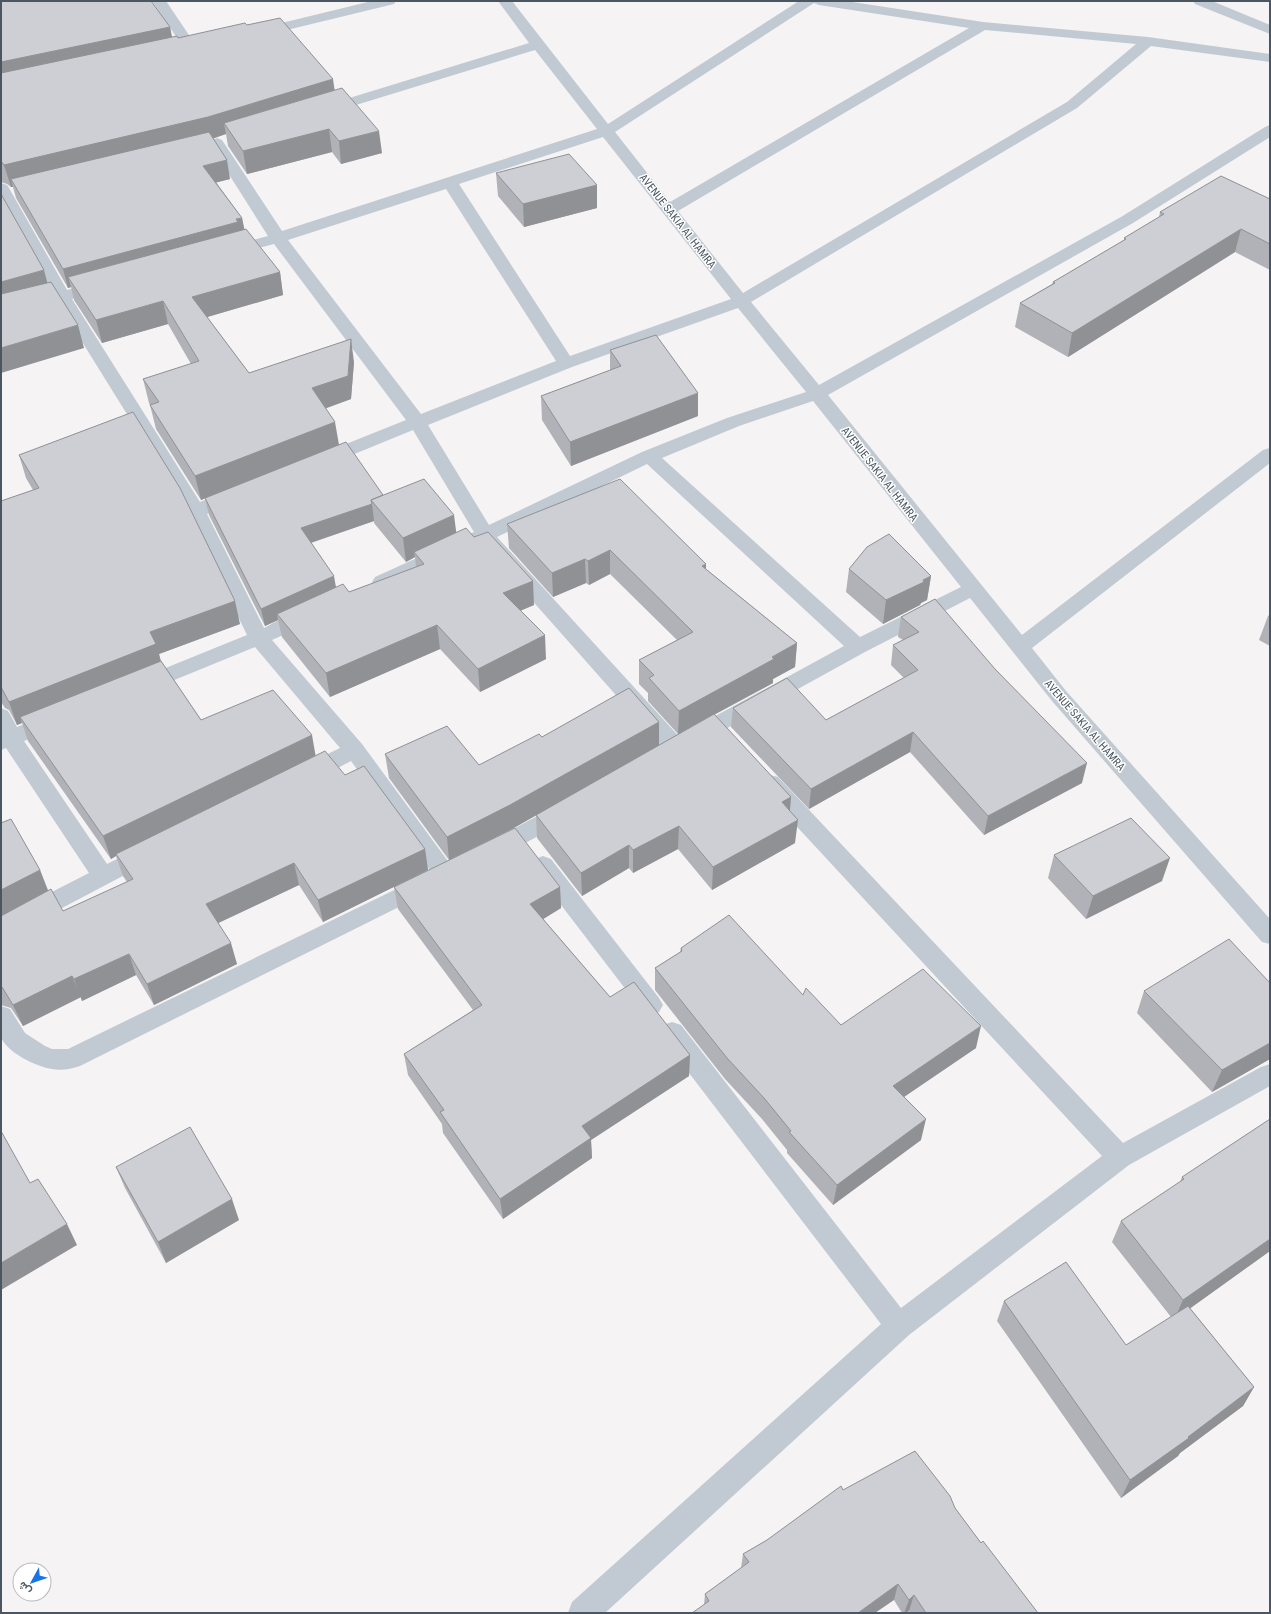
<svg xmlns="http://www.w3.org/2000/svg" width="1271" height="1614" font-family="'Roboto Condensed',Vazirmatn,sans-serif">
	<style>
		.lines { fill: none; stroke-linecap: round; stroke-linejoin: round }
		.street { fill: #c1cad2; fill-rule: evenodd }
		.wall { fill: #b0b2b7; fill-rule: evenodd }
		.shaded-wall { fill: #909195 }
		.building { fill: #cdcfd5; stroke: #909195 }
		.labels { text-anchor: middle; stroke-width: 3; stroke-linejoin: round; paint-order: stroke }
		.street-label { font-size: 11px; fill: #4a5661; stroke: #fff }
	</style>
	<rect width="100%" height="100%" fill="#f5f3f3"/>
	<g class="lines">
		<path class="street" d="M152,1H166L199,50L197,53L192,54L187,53Z
			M372,1H396L394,4L258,37L253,36L251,33L253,30Z
			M498,1H512L608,124L799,1H846L983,22L1148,37L1270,54V62L1151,46L1077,108L751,302L819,385L1121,217L1265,127L1270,125V137L1133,223L828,395L1022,635L1263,450L1270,448V463L1032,648L1066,691L1270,919V944L1262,942L1052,701L970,598L865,652L702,742L694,745L686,742L683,737L686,732L844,646L647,464L497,537L684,742L687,748L684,754L676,756L668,754L482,544L389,587L382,589L375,587L372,582L375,577L474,532L413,430L330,464L323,466L316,464L314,460L316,456L406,420L274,244L228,256L222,254L220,251L222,248L268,236L209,143L212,140L217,138L222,140L282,231L597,129L535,50L330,113L325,114L320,113L318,110L320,107L529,43ZM814,3L819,5L969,28L670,202L615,132ZM985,30L1136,44L1067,102L743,293L678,211ZM603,137L731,299L570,356L459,184ZM446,189L556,361L421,414L288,240ZM738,308L806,392L727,418L642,452L489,525L428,425L572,367ZM813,401L961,587L860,637L662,458L739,426Z
			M1193,1H1212L1270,25V34L1195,4Z
			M1,183L7,185L9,188L67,290L102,280L108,281L110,285L108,289L72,299L200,502C213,497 228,487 242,491L244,495L242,499L207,514L264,628C278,621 298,607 314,611L317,616L314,621L272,640L362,744L453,868L456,874L453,880L445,883L437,880L351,761L313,781L305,783L297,781L294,775L297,769L340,748L255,647L150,690L143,692L136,690L133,685L136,680L247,635L187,511L58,303L1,318V308L52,294L1,202Z
			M1,708L8,711L17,727L54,713L61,716L65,721L61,726L24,741L107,864L147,844L155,847L158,853L155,859L9,936L1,938V918L89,873L6,748L1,750Z
			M770,775L778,777L1123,1143L1261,1067L1270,1064V1086L1129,1165L909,1335L605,1613H568L572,1602L881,1324L663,1039L660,1032L663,1025L672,1022L681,1025L901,1308L1102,1156L762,789L759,783L762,777Z
			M562,805L570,807L573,813L570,819L503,855L495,858L487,855L484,849L487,843L554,807Z
			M543,856L551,859L659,998L663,1005L659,1012L651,1015L643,1012L535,871L532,865L535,859Z
			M423,876L431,879L434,885L431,891L80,1066C71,1069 61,1071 52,1069C37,1067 6,1052 1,1037C0,1029 1,1015 1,1006L10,1009L25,1033L45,1046L52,1049H68Z"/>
	</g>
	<path class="wall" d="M1,1L170,27L172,37L178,38L247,25L335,90L382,153L341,164L332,152L247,174L228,146L226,134L213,138L230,179L216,182L242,218L244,229L280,272L283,295L207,317L249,373L354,362L351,399L326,408L339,445L383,495L456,533L534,605L520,611L546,659L480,692L440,649L330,697L282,637L278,620L265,626L209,515L205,498L201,500L156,429L150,405L149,403L143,379L191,364L168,324L102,343L74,300L71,287L68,288L16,198L13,187H11L7,184L1,182ZM374,521V523L406,562L415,557L416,567L349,592L336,587L311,543Z
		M496,173L597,185V208L524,227L498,196Z
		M1270,199V270L1235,252L1068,357L1015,327L1020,303L1052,284L1053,282L1124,240V238L1159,217L1160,212Z
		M610,350L698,416L571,466L542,420L541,396L610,370Z
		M19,455L240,624L159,654L161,661L201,720L316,756L345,775L425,849L428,870L323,922L299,885L218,923L237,964L154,1005L136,975L82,1001L81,997L23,1026L11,1008L1,1005V823L40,870L48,890L63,911L127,882L123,876L116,856L111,859L28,741L22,723L17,725L9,710L5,708L1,702V501L33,490L26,478Z
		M507,524L706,564V569L797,643L795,667L773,679V683L714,715L791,797L790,811L795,843L712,890L678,849L633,873L629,868L582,896L537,838L536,815L512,829L449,860L389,778L385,754L479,765L542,737L659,746L678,734L648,701V693L639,684V660L677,640L610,574L589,585L586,583L553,597L509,548Z
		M849,569L931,576L927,600L921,603L920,605L883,624L846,592Z
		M935,599L1082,783L984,835L910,752L809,809L731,727L733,708L826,720L904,678L891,665L893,645L903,640L898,637L901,617Z
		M1270,614V646L1259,640L1268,616Z
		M1054,855L1162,881L1086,919L1048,878Z
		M394,887H560L561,908L543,919L610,997L690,1055L689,1076L591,1140L592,1158L503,1219L443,1133L442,1124L408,1075L404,1054L473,1010L398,909Z
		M681,948L803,995L841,1025L976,1048L904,1097L921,1140L833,1205L787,1153V1150L762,1119L725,1079L655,990V968L680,952Z
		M1270,983V1059L1212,1092L1137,1013L1144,991Z
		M116,1167L239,1220L166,1263L125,1188Z
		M1182,1177L1270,1251L1190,1308L1254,1387L1243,1406L1180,1453L1178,1456L1121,1498L997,1321L1004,1301L1126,1345L1171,1317L1112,1242L1121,1221L1180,1182Z
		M843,1490L955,1508L981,1543L1038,1613H910L909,1611L906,1613H902L894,1600L704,1605L705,1594L741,1568L743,1554L767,1540Z"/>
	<path class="shaded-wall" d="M170,27L174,48L1,85V62Z
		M333,79L336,100L224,123L226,134L212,139L11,179L13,187H11L4,165Z
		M329,129L332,152L247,174L243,151Z
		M379,131L382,153L341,164L339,141Z
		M227,160L230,179L207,185L203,166Z
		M597,185V208L524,227L523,204Z
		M242,218L246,237L68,277L71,287L68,288L63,269Z
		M1241,229L1235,252L1068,357L1072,333Z
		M44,270L50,293L1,306V282Z
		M280,272L283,295L197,320L192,297Z
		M163,301L168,324L102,343L96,320Z
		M78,325L84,348L1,373V348Z
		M351,339L354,362L351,399L316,412L312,388Z
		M698,393V416L571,466L570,442Z
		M335,422L339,445L201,500L195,476Z
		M372,504L374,521L304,545L301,528Z
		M454,515L457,538L414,552L415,557L406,562L403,538Z
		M610,550V574L589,585L588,561Z
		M585,559L586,583L553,597L552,573Z
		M706,564V588L702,566Z
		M334,576L337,593L277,614L278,620L265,626L261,609Z
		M931,576L927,600L921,603L920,605L883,624L886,600Z
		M533,581L534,605L505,617L503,593Z
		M235,601L240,624L159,654L162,667L20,717L22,723L17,725L9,702L150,632Z
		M437,625L440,649L330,697L326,673Z
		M545,635L546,659L480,692L478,669Z
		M797,643L795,667L773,679V683L678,734L679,711Z
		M659,722V746L512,829L449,860L447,837Z
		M913,732L910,752L809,809L811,789Z
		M312,735L316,758L116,854V856L111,859L103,836Z
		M1087,763L1082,783L984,835L988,816Z
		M791,797L789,820L782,802Z
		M798,820L795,843L712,890L713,867Z
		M679,826L678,849L633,873V850Z
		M629,845V868L582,896L581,873Z
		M425,849L428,870L323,922L318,900Z
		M1170,858L1162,881L1086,919L1093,896Z
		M294,863L299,885L212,926L206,904Z
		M40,870L48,891L1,916V890Z
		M560,887L561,908L532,926L530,904Z
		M231,943L237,964L154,1005L147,984Z
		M129,954L136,975L82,1001L74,979Z
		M72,976L81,997L23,1026L13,1005Z
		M981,1026L976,1048L889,1107L893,1086Z
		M1270,1043V1059L1212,1092L1222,1070Z
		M690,1055L689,1076L591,1140L592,1158L503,1219L500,1199L582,1126Z
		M926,1119L921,1140L833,1205L837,1185Z
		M232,1199L239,1220L166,1263L158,1242Z
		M67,1224L77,1245L1,1290V1263Z
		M1270,1239V1251L1174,1320L1183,1300Z
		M1254,1387L1243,1406L1180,1453L1178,1456L1121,1498L1130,1480Z
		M898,1584L894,1600L875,1613H858Z
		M914,1595L909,1611L906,1613H904L909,1600Z"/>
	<path class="building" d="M1,1H151L170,27L1,62Z
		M280,18L333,79L208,117L4,165L1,161V73L177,36L178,38L245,23L247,25Z
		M342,88L379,131L339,141L329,129L243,151L224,123Z
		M209,132L227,160L203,166L242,218L236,219L238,222L63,269L11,179Z
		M569,154L597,185L523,204L496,173Z
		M1221,176L1270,199V244L1241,229L1072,333L1020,303L1055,283L1053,282L1126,239L1124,238L1164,214L1160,212Z
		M1,194L44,270L1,282Z
		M246,229L280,272L192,297L249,373L351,339L348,376L312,388L335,422L195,476L150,405L159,402L143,379L199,361L163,301L96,320L68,277Z
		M51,282L78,325L1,348V294Z
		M656,335L698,393L570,442L541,396L621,366L610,350Z
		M133,412L180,488L235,601L150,632L156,644L9,702L1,687V501L39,488L19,455Z
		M346,442L383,495L371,500L372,504L301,528L334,576L261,609L205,498Z
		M424,479L454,515L403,538L371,500Z
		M620,479L706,564L702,566L797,643L772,657L774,659L679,711L649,678L654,675L639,660L693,632L610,550L588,561L585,559L552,573L507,524Z
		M466,528L474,537L488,532L533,581L503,593L545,635L478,669L437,625L326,673L277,614L343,584L349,592L424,564L414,552Z
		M889,534L931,576L923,580L924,582L886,600L849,569L867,547Z
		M935,599L995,669L1087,763L988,816L913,732L811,789L733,708L787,678L826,720L918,670L893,645L919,632L901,617Z
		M161,661L201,720L273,690L312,735L103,836L20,717Z
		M629,688L659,722L510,805L447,837L385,754L447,726L479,765L539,734L542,737Z
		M714,714L791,797L782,802L798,820L713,867L679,826L633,850L629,845L581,873L536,815Z
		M325,751L345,775L364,766L425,849L318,900L294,863L206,904L231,943L147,984L129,954L74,979L72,976L13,1005L2,987H1V916L51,889L63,911L133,879L116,854Z
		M1131,818L1170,858L1093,896L1054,855Z
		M11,819L40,870L1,890V823Z
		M515,828L560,887L530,904L610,997L634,982L690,1055L582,1126L591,1138L500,1199L440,1112L444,1110L404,1054L482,1005L394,887Z
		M729,915L803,995L806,988L841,1025L923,969L981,1026L893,1086L926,1119L837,1185L789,1132L791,1131L764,1098L727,1058L655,968L682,951L681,948Z
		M1229,939L1270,983V1043L1222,1070L1144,991Z
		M1270,1119V1239L1183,1300L1121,1221L1184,1179L1182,1177Z
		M190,1127L232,1199L158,1242L116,1167Z
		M1,1131L30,1183L38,1179L67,1224L1,1263Z
		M1066,1262L1126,1345L1188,1306L1254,1387L1188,1437L1189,1438L1130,1480L1004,1301Z
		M915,1451L950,1496L955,1508L981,1543L983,1541L1038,1613H926L914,1595L909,1600L898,1584L858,1613H692L709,1601L705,1594L749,1562L743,1554L767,1540L841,1486L843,1490Z"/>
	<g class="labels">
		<g class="street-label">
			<text transform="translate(678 221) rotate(52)" y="4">AVENUE SAKIA AL HAMRA</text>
			<text transform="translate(880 474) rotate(52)" y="4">AVENUE SAKIA AL HAMRA</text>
			<text transform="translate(1085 725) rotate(49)" y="4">AVENUE SAKIA AL HAMRA</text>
		</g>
	</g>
	<rect width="1271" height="1614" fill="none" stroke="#4a5661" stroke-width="4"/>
	<g transform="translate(32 1582) rotate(230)"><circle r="19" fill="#ffffff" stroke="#b7bbc0"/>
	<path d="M0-3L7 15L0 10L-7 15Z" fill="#1a73e8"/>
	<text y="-6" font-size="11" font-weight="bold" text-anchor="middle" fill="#4a5661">ش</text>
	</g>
</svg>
